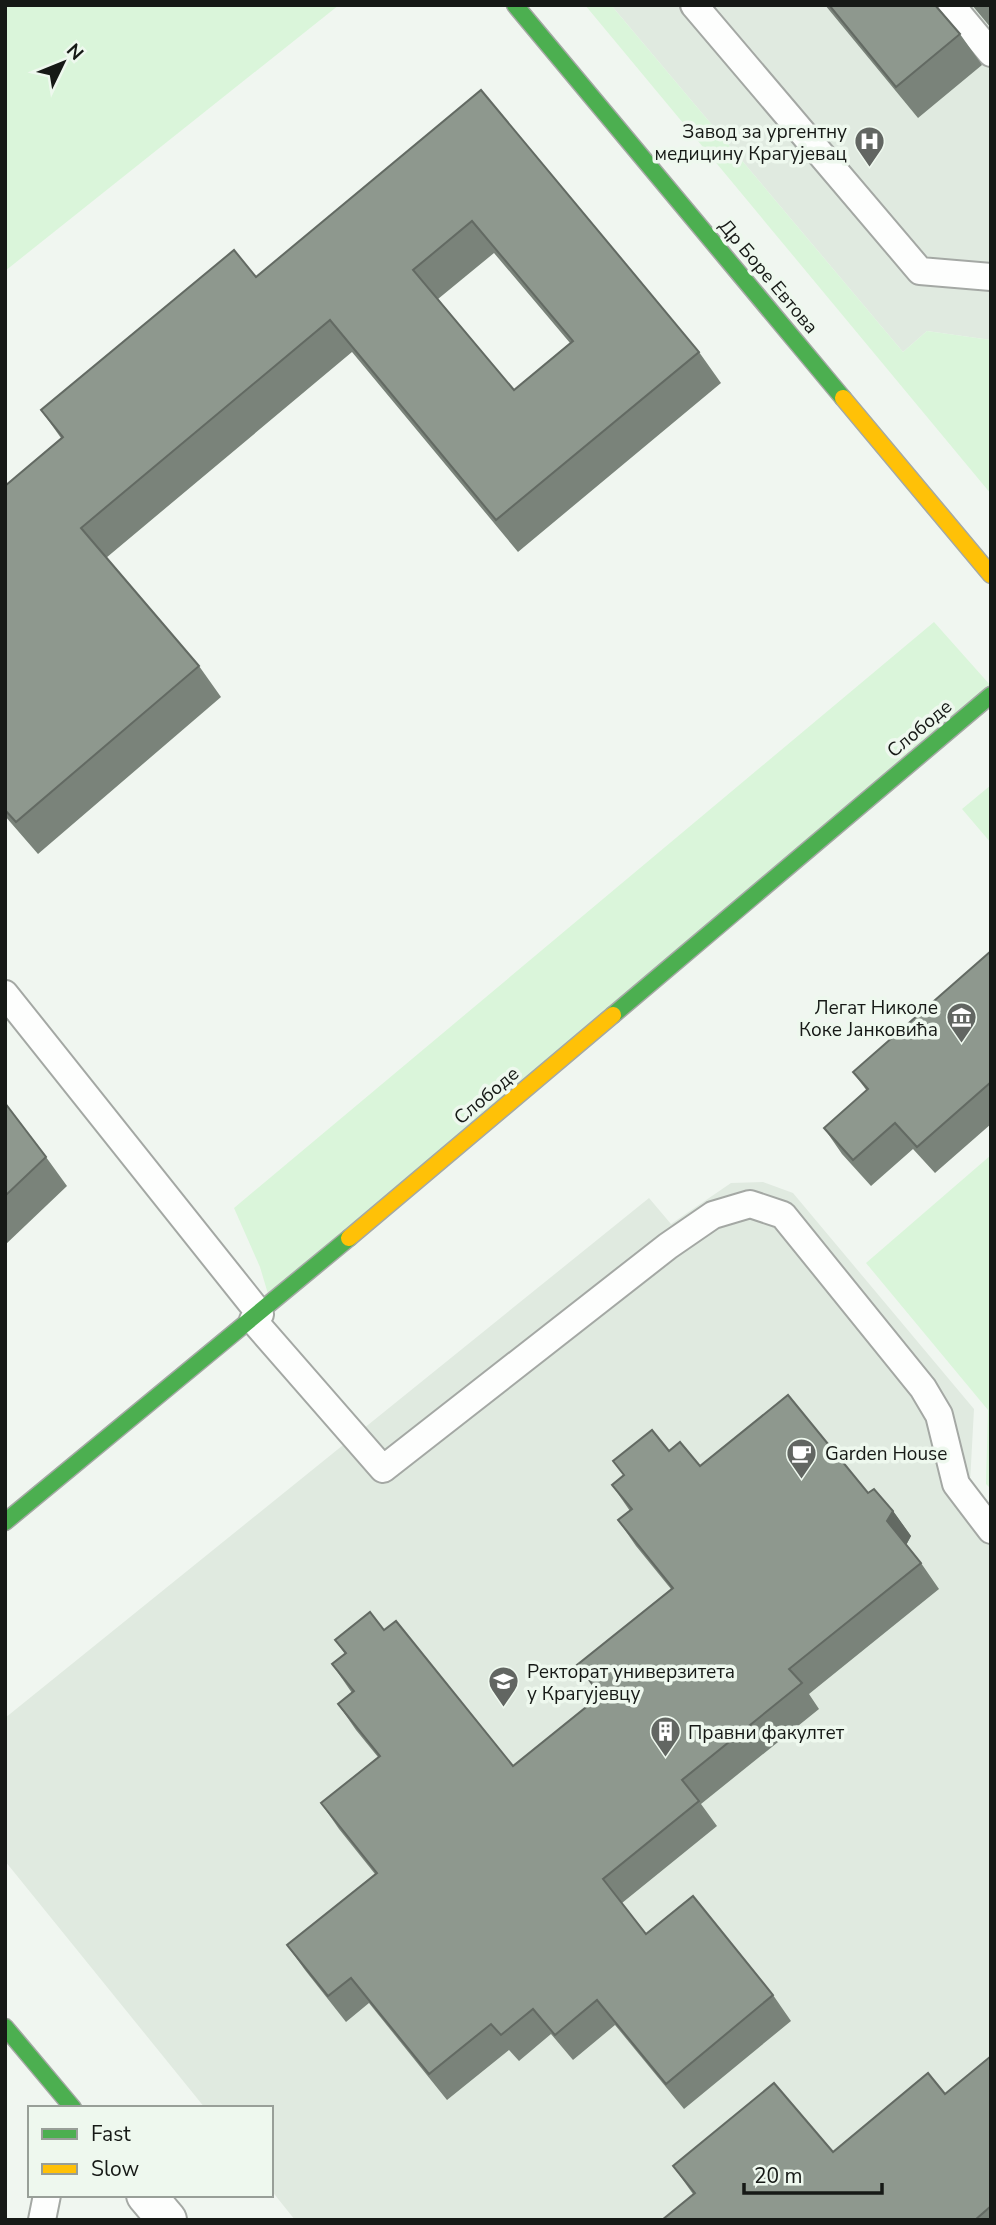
<svg xmlns="http://www.w3.org/2000/svg" width="996" height="2225" font-family="'Nunito Sans',sans-serif">
	<style>
		.built { fill: #e0eae0 }
		.green { fill: #daf5da }
		.lines { fill: none; stroke-linecap: round; stroke-linejoin: round }
		.lane-casing { stroke: #a4a8a4; stroke-width: 30 }
		.street-casing { stroke: #a4a8a4; stroke-width: 42 }
		.fast-casing { stroke: #a4a8a4; stroke-width: 19 }
		.slow-casing { stroke: #a4a8a4; stroke-width: 19 }
		.lane { stroke: #fdfefd; stroke-width: 26 }
		.street { stroke: #fdfefd; stroke-width: 38 }
		.fast { stroke: #4caf50; stroke-width: 16 }
		.slow { stroke: #ffc107; stroke-width: 16 }
		.wall { fill: #7a837a; fill-rule: evenodd }
		.shaded-wall { fill: #636a63 }
		.building { fill: #8e988e; stroke: #636a63; stroke-width: 2; fill-rule: evenodd }
		.labels { text-anchor: middle; stroke-width: 7; stroke-linejoin: round; paint-order: stroke }
		.poi-label { font-size: 19px; fill: #161916; stroke: #eef8ee; text-anchor: start }
		.street-label { font-size: 19px; fill: #161916; stroke: #eef8ee }
	</style>
	<rect width="100%" height="100%" fill="#f0f6f0"/>
	<path class="built" d="M611,5H991V340L927,331L903,352Z
		M763,1182L793,1193L974,1409L970,1483L991,1508V2220H295L271,2190V2108H205L5,1861V1718L649,1198L671,1224L731,1183Z"/>
	<path class="green" d="M5,5H339L5,271Z
		M585,5H611L903,352L927,331L991,340V494Z
		M934,622L991,686L271,1304L260,1267L234,1208Z
		M991,785V843L962,809Z
		M991,1155V1489L986,1484L988,1410L866,1263Z"/>
	<g class="lines">
		<defs>
			<path id="lane" d="M694,5L920,271L991,277
				M951,5L991,53
				M5,994L260,1314
				M253,1320L383,1469L668,1246L713,1215L750,1204L783,1215L923,1388L939,1415L956,1484L991,1530
				M42,2220L47,2195"/>
			<path id="street" d="M146,2195L167,2220"/>
			<path id="fast" d="M515,5L843,398
				M613,1015L991,695
				M5,1522L349,1238
				M5,2027L73,2108"/>
			<path id="slow" d="M843,398L991,575
				M349,1238L613,1015"/>
		</defs>
		<use href="#lane" class="lane-casing"/>
		<use href="#street" class="street-casing"/>
		<use href="#fast" class="fast-casing"/>
		<use href="#slow" class="slow-casing"/>
		<use href="#lane" class="lane"/>
		<use href="#street" class="street"/>
		<use href="#fast" class="fast"/>
		<use href="#slow" class="slow"/>
	</g>
	<path class="wall" d="M825,5H936L960,34L982,65L918,118Z
		M972,5H991V28Z
		M481,90L699,352L721,383L518,552L352,352L106,558L199,666L221,697L38,854L5,816V486L61,438L41,410L256,277ZM494,253L570,343L514,390L438,299Z
		M991,951V1124L935,1173L913,1149L871,1186L842,1154L824,1128L867,1091L853,1072Z
		M5,1103L46,1157L67,1186L5,1245Z
		M669,1451L700,1466L868,1493L893,1511L911,1536L906,1545L921,1563L939,1589L809,1694L819,1709L701,1804L717,1826L622,1903L646,1934L773,1995L791,2021L684,2109L615,2025L573,2060L551,2034L519,2061L509,2050L447,2100L369,2003L346,2022L305,1970L287,1945L375,1874L339,1829L321,1803L378,1757L356,1730L338,1704L352,1693L332,1664L345,1654L335,1640L384,1630L513,1766L600,1696L577,1665L671,1589L636,1546L618,1520L630,1511L612,1485L624,1476L613,1461Z
		M991,2056V2220H662L693,2194L673,2166L833,2152L945,2094Z"/>
	<path class="shaded-wall" d="M893,1511L911,1536L905,1547L887,1521Z"/>
	<path class="building" d="M829,5H935L960,34L896,87Z
		M481,90L699,352L496,520L330,320L81,528L199,666L16,822L5,810V486L63,437L41,410L234,250L256,277ZM472,221L573,341L514,390L413,270Z
		M991,951V1082L917,1147L895,1123L853,1160L824,1128L868,1089L853,1072Z
		M5,1103L46,1157L5,1196Z
		M788,1395L868,1493L874,1489L893,1511L887,1521L921,1563L789,1669L802,1683L682,1780L699,1801L603,1879L646,1934L693,1896L773,1995L666,2084L597,2000L555,2035L533,2009L501,2035L491,2024L429,2074L351,1978L328,1996L287,1945L377,1873L321,1803L380,1756L338,1704L354,1691L332,1664L346,1653L335,1640L370,1612L384,1630L396,1621L513,1766L601,1695L577,1665L673,1588L618,1520L632,1509L612,1485L624,1475L613,1461L652,1430L669,1451L680,1442L700,1466Z
		M991,2056V2206L975,2220H662L695,2193L673,2166L774,2083L833,2152L928,2073L945,2094Z"/>
	<defs>
		<symbol id="hospital-pin" viewBox="-11 -11 22 30"><path d="M0 17L-7.5 6A9.5 9.5 0 1 1 7.5 6Z" fill="#626662" stroke="#eef8ee"/><path d="M-5-5h3v3.5h4V-5h3V5h-3V1.5h-4V5h-3Z" fill="#fff"/></symbol>
		<symbol id="museum-pin" viewBox="-11 -11 22 30"><path d="M0 17L-7.5 6A9.5 9.5 0 1 1 7.5 6Z" fill="#626662" stroke="#eef8ee"/><path d="M0-6L6-3V-2H-6V-3ZM-5-1h2V3h-2ZM-1-1h2V3h-2ZM3-1h2V3H3ZM-6 4H6V6H-6Z" fill="#fff"/></symbol>
		<symbol id="cafe-pin" viewBox="-11 -11 22 30"><path d="M0 17L-7.5 6A9.5 9.5 0 1 1 7.5 6Z" fill="#626662" stroke="#eef8ee"/><path d="M-5.5-4.5H6V0H3Q3 3.5 0 3.5H-2.5Q-5.5 3.5-5.5 0ZM3-3.2v2h1.7v-2ZM-6 4.5H4V6H-6Z" fill="#fff"/></symbol>
		<symbol id="university-pin" viewBox="-11 -11 22 30"><path d="M0 17L-7.5 6A9.5 9.5 0 1 1 7.5 6Z" fill="#626662" stroke="#eef8ee"/><path d="M0-5L7-2L0 1L-7-2ZM-4 1L0 2.5L4 1V4Q0 6-4 4Z" fill="#fff"/></symbol>
		<symbol id="building-pin" viewBox="-11 -11 22 30"><path d="M0 17L-7.5 6A9.5 9.5 0 1 1 7.5 6Z" fill="#626662" stroke="#eef8ee"/><path d="M-4-6H4V6H1V3H-1V6H-4ZM-2.5-4.3h1.7v1.8h-1.7ZM.8-4.3h1.7v1.8H.8ZM-2.5-1h1.7V.8h-1.7ZM.8-1h1.7V.8H.8Z" fill="#fff"/></symbol>
	</defs>
	<g fill-rule="evenodd">
		<use href="#hospital-pin" x="852" y="124" width="35" height="47"/>
		<use href="#museum-pin" x="944" y="1000" width="35" height="47"/>
		<use href="#cafe-pin" x="784" y="1436" width="35" height="47"/>
		<use href="#university-pin" x="486" y="1664" width="35" height="47"/>
		<use href="#building-pin" x="648" y="1714" width="35" height="47"/>
	</g>
	<g class="labels">
		<g class="poi-label">
			<text x="847" y="138" text-anchor="end">Завод за ургентну<tspan x="847" dy="22">медицину Крагујевац</tspan></text>
			<text x="938" y="1014" text-anchor="end">Легат Николе<tspan x="938" dy="22">Коке Јанковића</tspan></text>
			<text x="825" y="1460">Garden House</text>
			<text x="527" y="1678">Ректорат универзитета<tspan x="527" dy="22">у Крагујевцу</tspan></text>
			<text x="688" y="1739">Правни факултет</text>
		</g>
		<g class="street-label">
			<text transform="translate(769 276) rotate(50)" y="7">Др Боре Евтова</text>
			<text transform="translate(919 728) rotate(-40)" y="7">Слободе</text>
			<text transform="translate(486 1095) rotate(-40)" y="7">Слободе</text>
		</g>
	</g>
	<rect width="996" height="2225" fill="none" stroke="#161916" stroke-width="14"/>
	<rect x="28" y="2106" width="245" height="91" fill="#eef8ee" stroke="#989f98" stroke-width="2"/>
	<rect x="42" y="2129" width="35" height="10" fill="#4caf50" stroke="#989f98" stroke-width="2"/>
	<text x="91" y="2141" font-size="21" fill="#161916">Fast</text>
	<rect x="42" y="2164" width="35" height="10" fill="#ffc107" stroke="#989f98" stroke-width="2"/>
	<text x="91" y="2176" font-size="21" fill="#161916">Slow</text>
	<g transform="translate(63 63) rotate(47)" stroke="#eef8ee" stroke-width="5" paint-order="stroke">
	<path d="M0-5L12 26L0 18L-12 26Z" fill="#161916"/>
	<text y="-10" font-size="19" font-weight="bold" text-anchor="middle" fill="#161916">N</text>
	</g>
	<path d="M744 2183v10h138v-10" fill="none" stroke="#161916" stroke-width="3.5"/>
	<text x="754" y="2183" font-size="21" fill="#161916" stroke="#eef8ee" stroke-width="5" paint-order="stroke">20 m</text>
</svg>
